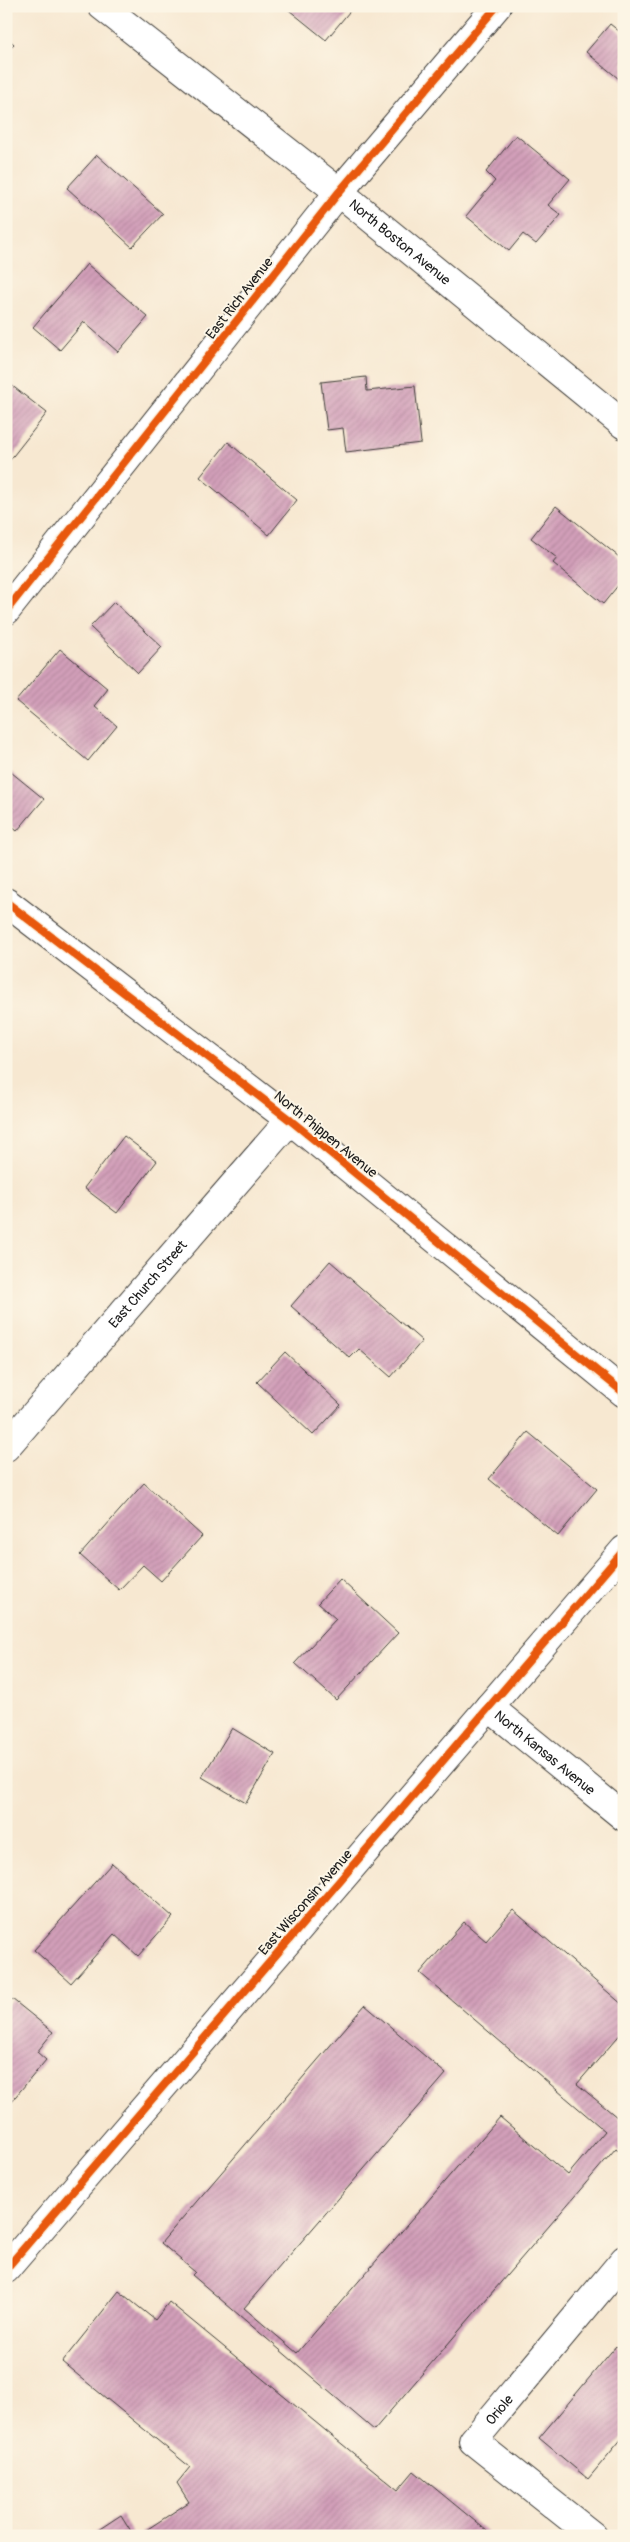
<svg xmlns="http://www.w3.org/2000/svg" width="630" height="2542" font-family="Pangolin,sans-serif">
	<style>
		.building { fill: url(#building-hatch) }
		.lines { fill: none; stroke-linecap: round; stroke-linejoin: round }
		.minor-casing { stroke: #3d3b37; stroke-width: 30 }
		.minor { stroke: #fff; stroke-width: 28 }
		.cycleway-casing { stroke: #fcf5e5; stroke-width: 11 }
		.cycleway { stroke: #e8590c; stroke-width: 8 }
		.labels { text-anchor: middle; stroke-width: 4; stroke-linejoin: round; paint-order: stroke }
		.street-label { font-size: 14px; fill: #1c1c1c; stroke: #fcf5e5 }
	</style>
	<defs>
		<pattern id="building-hatch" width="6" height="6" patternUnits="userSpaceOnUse" patternTransform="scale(1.25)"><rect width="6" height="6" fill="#d29fb9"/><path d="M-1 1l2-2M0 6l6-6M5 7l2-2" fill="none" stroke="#b4889e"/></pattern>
	</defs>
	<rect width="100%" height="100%" fill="#fcf5e5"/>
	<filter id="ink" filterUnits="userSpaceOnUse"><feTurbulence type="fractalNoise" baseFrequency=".02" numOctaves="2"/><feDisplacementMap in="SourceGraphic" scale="10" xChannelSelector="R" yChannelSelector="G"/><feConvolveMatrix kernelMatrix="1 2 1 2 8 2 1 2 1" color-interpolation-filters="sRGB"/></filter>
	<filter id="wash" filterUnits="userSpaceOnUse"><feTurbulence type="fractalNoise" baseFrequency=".0096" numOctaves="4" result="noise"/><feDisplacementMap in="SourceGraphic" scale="20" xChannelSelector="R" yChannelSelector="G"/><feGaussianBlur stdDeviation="1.12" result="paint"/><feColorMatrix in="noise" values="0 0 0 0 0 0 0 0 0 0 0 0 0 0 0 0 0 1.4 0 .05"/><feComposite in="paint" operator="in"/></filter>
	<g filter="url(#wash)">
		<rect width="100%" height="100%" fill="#f7e8d1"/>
		<g id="blocks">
			<path class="building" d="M284,6H354L326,40Z
				M610,24L624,35V83L586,52Z
				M6,37L14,44L6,53Z
				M516,135L570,179L548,205L561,215L536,244L523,234L509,251L466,216L495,181L486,172Z
				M97,155L163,214L132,247L67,188Z
				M87,264L148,317L118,352L84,322L60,350L33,327Z
				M366,377L367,391L415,386L421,443L346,452L343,428L327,430L321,382Z
				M6,381L47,413L6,465Z
				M228,442L297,500L269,535L200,477Z
				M556,506L624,561V578L603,604L553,563L557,558L531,538Z
				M114,602L162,647L138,673L90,627Z
				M60,649L108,689L94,706L117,726L88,761L16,701Z
				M6,768L44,799L17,831L6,822Z
				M124,1136L157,1161L117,1213L84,1188Z
				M330,1261L422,1341L391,1377L359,1349L350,1358L291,1306Z
				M285,1352L341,1405L313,1435L257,1382Z
				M528,1432L597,1489L558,1536L489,1479Z
				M144,1483L202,1536L161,1581L143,1565L119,1590L80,1555Z
				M340,1579L398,1633L336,1700L295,1663L336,1619L318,1603Z
				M232,1728L275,1754L246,1803L202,1777Z
				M112,1863L173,1917L138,1956L114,1934L71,1983L34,1950Z
				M513,1910L624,2006V2030L577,2084L624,2123V2154L616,2148L374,2430L192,2275L195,2272L161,2243L365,2005L446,2074L244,2308L297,2353L500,2117L568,2175L605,2131L420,1973L464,1922L486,1941Z
				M12,1999L53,2032L37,2052L46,2060L6,2108V2006Z
				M119,2291L155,2320L169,2302L398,2490L414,2471L493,2536H137L189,2502L177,2483L190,2467L62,2362Z
				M616,2346L624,2352V2436L588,2479L539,2438Z
				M121,2515L134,2536H89Z"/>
		</g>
	</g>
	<g filter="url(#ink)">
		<use href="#blocks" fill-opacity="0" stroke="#3d3b37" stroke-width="1"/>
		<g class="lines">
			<defs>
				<g id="minor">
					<path id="s1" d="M102,6L339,192L624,425"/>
					<path d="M6,611L339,192L497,6"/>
					<path d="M6,902L290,1120L624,1393"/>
					<path id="s2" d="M6,1447L290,1120"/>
					<path id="s3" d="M489,1707L624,1817"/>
					<path d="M6,2269L624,1550"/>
					<path id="s4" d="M593,2536L473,2441L624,2260"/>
				</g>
			</defs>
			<use href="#minor" class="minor-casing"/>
			<use href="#minor" class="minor"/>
			<defs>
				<path id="cycleway" d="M6,611L339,192L497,6
					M6,902L290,1120L624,1393
					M6,2269L624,1550"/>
			</defs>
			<use href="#cycleway" class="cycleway-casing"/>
			<use href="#cycleway" class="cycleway"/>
		</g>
	</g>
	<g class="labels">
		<g class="street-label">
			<text dy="5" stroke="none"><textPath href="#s1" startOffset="380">North Boston Avenue</textPath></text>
			<text transform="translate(239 298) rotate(-52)" y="5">East Rich Avenue</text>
			<text transform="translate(326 1134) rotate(39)" y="5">North Phippen Avenue</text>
			<text dy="5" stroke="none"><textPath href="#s2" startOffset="216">East Church Street</textPath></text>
			<text dy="5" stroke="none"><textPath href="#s3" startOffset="72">North Kansas Avenue</textPath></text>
			<text transform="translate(305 1902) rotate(-49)" y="5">East Wisconsin Avenue</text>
			<text dy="5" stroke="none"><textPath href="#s4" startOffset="194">Oriole</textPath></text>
		</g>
	</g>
	<rect width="630" height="2542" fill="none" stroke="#fcf5e5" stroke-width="25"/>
</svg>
